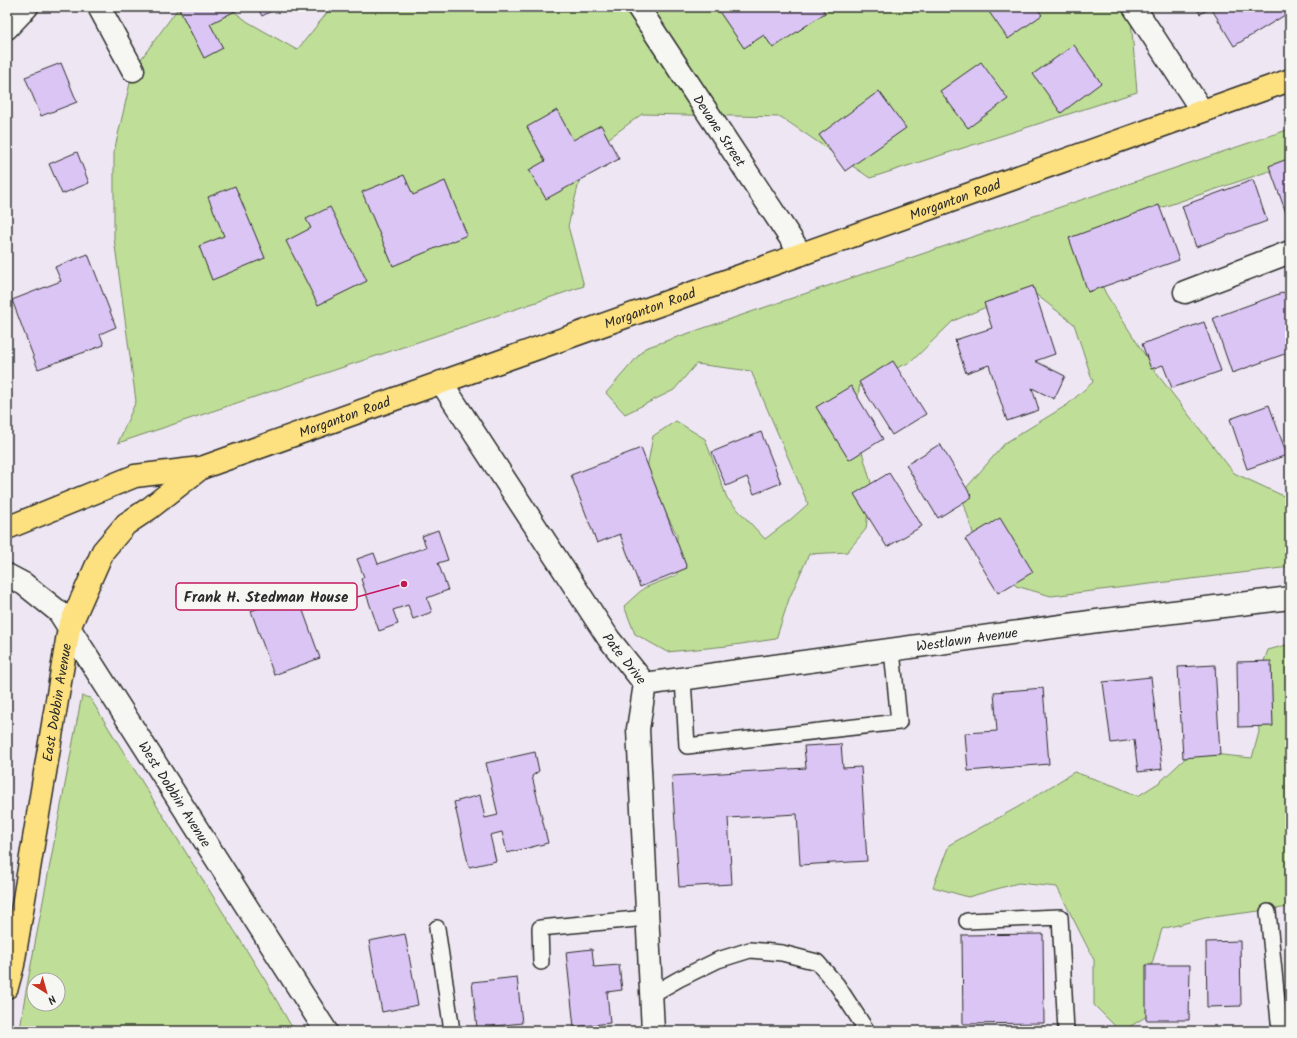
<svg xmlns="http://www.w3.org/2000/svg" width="1297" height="1038" font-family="Kalam,sans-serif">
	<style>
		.green { fill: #bfdf98; stroke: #758562; fill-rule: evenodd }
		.building { fill: #dbc5f5; stroke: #2b2b2b }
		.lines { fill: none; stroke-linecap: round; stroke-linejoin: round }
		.lane-casing { stroke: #2b2b2b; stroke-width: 18 }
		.street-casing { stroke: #2b2b2b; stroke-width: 25 }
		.secondary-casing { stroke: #2b2b2b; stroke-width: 25 }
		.primary-casing { stroke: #2b2b2b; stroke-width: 25 }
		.lane { stroke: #f6f6f2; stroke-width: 15 }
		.street { stroke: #f6f6f2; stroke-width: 22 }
		.secondary { stroke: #f6f6f2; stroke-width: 22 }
		.primary { stroke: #fde080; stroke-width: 22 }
		.labels { text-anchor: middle; stroke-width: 3; stroke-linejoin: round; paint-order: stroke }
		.street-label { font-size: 14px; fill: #2b2b2b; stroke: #f6f6f2 }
		.leader { fill: none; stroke: #c2185b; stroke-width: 1.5 }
		.callout-dot { fill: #c2185b; stroke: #f6f6f2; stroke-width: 1.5 }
		.callout { fill: #f6f6f2; stroke: #c2185b; stroke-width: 1.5 }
		.callout-label { font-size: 15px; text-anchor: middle; font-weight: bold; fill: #2b2b2b }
	</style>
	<rect width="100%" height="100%" fill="#eee7f3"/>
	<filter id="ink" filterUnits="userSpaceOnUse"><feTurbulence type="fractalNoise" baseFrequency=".025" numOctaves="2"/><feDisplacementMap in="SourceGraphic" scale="8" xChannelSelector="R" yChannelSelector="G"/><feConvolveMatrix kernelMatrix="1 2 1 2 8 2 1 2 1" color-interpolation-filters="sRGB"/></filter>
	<g filter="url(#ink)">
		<path class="green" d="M179,7H228L248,22L297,50L327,13L324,7H1130L1137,92L870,178L781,117L642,114L586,155L568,226L584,286L118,443L136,401L114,238V152L133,70Z
			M1290,129V164L1116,223L1083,245L1106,294L1157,374L1234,473L1290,499V567L1051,596L1016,586L973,533L961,494L1005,443L1067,405L1093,382L1074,324L1029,289L953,321L911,362L860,383L854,424L871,483L866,529L847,552L809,554L789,599L776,639L727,646L667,652L635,634L624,606L644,588L677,575V535L646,474L653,436L676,421L705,439L727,498L765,539L790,520L808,504L751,371L696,364L674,390L625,414L606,393L645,348Z
			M1290,644V907L1205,918L1162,929L1151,967L1150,1014L1123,1031H1120L1094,1005V960L1057,887L1018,883L968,897L933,887L949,845L1018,807L1074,772L1115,786L1138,796L1160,782L1192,752L1252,758L1259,732L1255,686L1268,650Z
			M82,696L90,698L265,980L290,1024L297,1031H20L24,1002L80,705ZM34,980H58V1004H34Z"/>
		<path class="building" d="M178,7H243L210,24L223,48L204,58Z
			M257,7H279L262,16Z
			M716,7H821L825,13L773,48L764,35L744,48Z
			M989,7H1036L1042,15L1008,39L987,9Z
			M1196,7H1290V12L1234,46L1211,8L1200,14Z
			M1074,45L1101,83L1061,113L1033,74Z
			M981,62L1008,99L968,128L940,91Z
			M61,63L77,102L41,116L25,77Z
			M879,91L906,128L845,171L819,135Z
			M557,110L573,140L601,125L619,159L546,199L529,170L545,161L527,127Z
			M77,152L89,183L62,194L49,164Z
			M1290,158V221H1289L1269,166Z
			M404,175L413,195L445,181L467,235L393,266L362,192Z
			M1253,180L1267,221L1196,247L1182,206Z
			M235,186L265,258L212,280L199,246L224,236L208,197Z
			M1159,205L1179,260L1088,292L1069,238Z
			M330,207L367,281L318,305L286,241L311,228L306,219Z
			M88,254L116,327L100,334L104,345L38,369L12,300L61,281L55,267Z
			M1033,286L1055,354L1035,361L1065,376L1054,399L1032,388L1039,410L1007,421L989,365L966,373L955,340L992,328L984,303Z
			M1290,290V352L1232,373L1213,318Z
			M1204,322L1221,371L1172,388L1163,365L1151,369L1142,344Z
			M893,361L926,414L892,435L859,382Z
			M851,386L883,439L849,460L816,407Z
			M1269,405L1287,455L1247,469L1230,419Z
			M761,432L781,483L754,494L747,477L726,486L712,452Z
			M940,444L972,497L938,518L906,465Z
			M641,448L687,568L640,587L620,534L597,543L571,475Z
			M889,473L922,526L887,547L854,494Z
			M1000,518L1033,572L998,593L965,539Z
			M438,530L448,560L438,563L448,590L427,598L432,612L413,619L408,605L393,610L398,624L379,631L361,579L364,577L357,559L374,553L378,564L426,547L422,536Z
			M297,594L320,658L274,675L251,611Z
			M1271,661L1273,726L1238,727L1237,662Z
			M1215,665L1220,755L1183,758L1178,667Z
			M1151,677L1162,769L1138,772L1134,740L1111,743L1103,682Z
			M1043,688L1049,764L968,771L965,733L997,731L994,692Z
			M841,744L843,768L861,767L867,861L800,865L797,814L728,818L732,884L679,887L672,776L806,768L804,746Z
			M535,752L539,771L532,776L548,843L507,853L502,832L490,835L496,861L469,867L454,802L480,795L485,818L498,815L486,763Z
			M405,934L418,1005L382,1012L369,941Z
			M1043,934L1044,1023L963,1024L962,935Z
			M1240,941L1241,1006L1207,1007L1206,942Z
			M592,949L594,967L619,965L622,990L607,992L610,1023L574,1027L566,952Z
			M1146,965H1190L1189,1020H1146Z
			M517,977L522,1023L477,1028L472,982Z"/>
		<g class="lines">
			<defs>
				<path id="lane" d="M683,679L687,746L899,722L892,650
					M1268,912L1280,1031
					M967,921L1060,917L1066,1031
					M437,928L452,1031
					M541,962L540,928L647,918
					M651,995L679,979L718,960L750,950L782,953L817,962L837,985L867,1031"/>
				<g id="street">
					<path d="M99,7L133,70"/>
					<path id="s1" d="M638,7L801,254"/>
					<path d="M1134,7L1202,111"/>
					<path d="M7,28L27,7"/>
					<path d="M1185,292L1290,252"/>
					<path id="s2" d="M441,382L609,639L645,684L638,729L653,1031"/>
					<path id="s3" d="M645,684L1097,621L1290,598"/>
				</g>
				<g id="secondary">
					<path id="s4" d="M7,575L24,584L59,612L326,1031"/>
				</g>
				<g id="primary">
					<path id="s5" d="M7,528L135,476L201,468L1290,80"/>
					<path id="s6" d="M7,987L13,965L69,628L103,551L126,524L150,508L201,468"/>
				</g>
			</defs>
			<use href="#lane" class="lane-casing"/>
			<use href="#street" class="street-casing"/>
			<use href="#secondary" class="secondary-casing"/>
			<use href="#primary" class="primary-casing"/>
			<use href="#lane" class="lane"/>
			<use href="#street" class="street"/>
			<use href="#secondary" class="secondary"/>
			<use href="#primary" class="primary"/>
		</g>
	</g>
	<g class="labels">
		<g class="street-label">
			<text dy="5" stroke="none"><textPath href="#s1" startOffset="148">Devane Street</textPath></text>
			<text dy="5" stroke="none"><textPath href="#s5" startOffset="1005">Morganton Road</textPath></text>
			<text dy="5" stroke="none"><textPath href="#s5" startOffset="681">Morganton Road</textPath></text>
			<text dy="5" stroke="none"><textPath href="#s5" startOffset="357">Morganton Road</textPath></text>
			<text dy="5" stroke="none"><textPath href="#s3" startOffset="325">Westlawn Avenue</textPath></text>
			<text dy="5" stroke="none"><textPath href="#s2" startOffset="332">Pate Drive</textPath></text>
			<text dy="5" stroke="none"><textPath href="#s6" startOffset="289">East Dobbin Avenue</textPath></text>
			<text dy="5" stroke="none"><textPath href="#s4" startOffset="280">West Dobbin Avenue</textPath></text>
		</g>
	</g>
	<path class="leader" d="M404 584L357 597"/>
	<circle class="callout-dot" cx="404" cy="584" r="4"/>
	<rect class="callout" x="176" y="583" width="181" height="27" rx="4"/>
	<g class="callout-label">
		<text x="266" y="602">Frank H. Stedman House</text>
	</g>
	<rect width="1297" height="1038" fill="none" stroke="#f6f6f2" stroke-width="24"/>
	<rect x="12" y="12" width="1273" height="1014" fill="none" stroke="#2b2b2b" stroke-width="1.5" filter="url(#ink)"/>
	<g transform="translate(46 992) rotate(143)"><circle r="19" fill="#f6f6f2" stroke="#a5a5a2"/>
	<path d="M0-3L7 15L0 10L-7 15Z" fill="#c8321e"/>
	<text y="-6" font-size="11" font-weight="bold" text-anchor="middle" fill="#2b2b2b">N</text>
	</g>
</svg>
